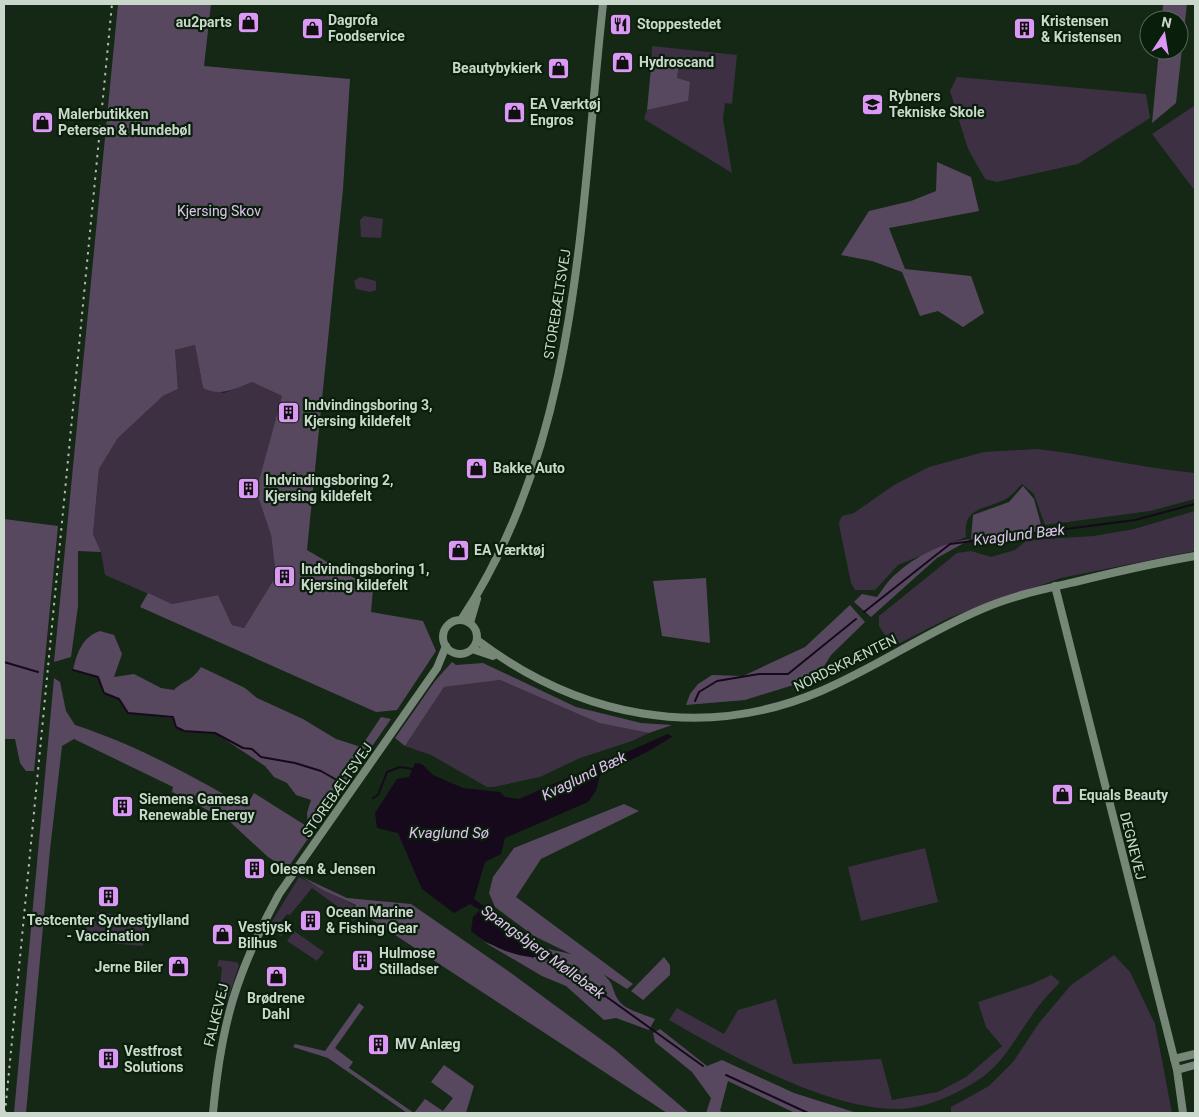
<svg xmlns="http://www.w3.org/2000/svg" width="1199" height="1117" font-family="Roboto,sans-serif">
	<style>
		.green { fill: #3d3043 }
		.forest { fill: #58485f }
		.water { fill: #17091c }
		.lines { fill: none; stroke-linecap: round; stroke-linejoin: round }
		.stream { stroke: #17091c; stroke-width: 2 }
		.secondary { stroke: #778777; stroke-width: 8 }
		.rail { stroke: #aebcaf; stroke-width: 2; stroke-dasharray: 2.5 5; stroke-linecap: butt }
		.labels { text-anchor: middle; stroke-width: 4.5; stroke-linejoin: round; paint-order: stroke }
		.poi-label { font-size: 14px; font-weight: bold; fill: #cad7cb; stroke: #0a1e0c; text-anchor: start }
		.park-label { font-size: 14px; fill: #e1c0ef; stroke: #0a1e0c }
		.street-label { font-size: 14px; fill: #cad7cb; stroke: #0a1e0c }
		.water-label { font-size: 15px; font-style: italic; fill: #e3c1f0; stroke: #0a1e0c }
	</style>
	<rect width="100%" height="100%" fill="#142815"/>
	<path class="green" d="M652,46L737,55L732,104L725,103L723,119L732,173L644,119L647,110L688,101L677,78L678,64L651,68Z
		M957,77L1146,94L1150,118L1078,164L997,182L985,179L968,149L950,91Z
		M1194,106H1195V191L1152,134Z
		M364,216L383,219L381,238L361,237L360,220Z
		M360,277L376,281V290L370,292L356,289L354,281Z
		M195,345L203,388L224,393L252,382L282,396L256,491L271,535L276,576L244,628L232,625L218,595L172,604L105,575L101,552L93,534L99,469L118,438L163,396L178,389L175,350Z
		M1037,449C1090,455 1142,468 1195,473V499L1150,511L1045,525L1034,494L1022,484C1017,489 1011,497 1004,500C983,510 963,507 966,537L898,565L875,590H855L851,583L840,530L839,522L842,516L854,513L894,485L929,467L984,452Z
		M1195,511V551L1061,578L949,618L896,645L890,643L879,626V616L957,553L971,551L991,557L1015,550L1027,540L1094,536L1134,529Z
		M500,680L599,723L649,733L632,741L580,758L540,777L493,787H487L431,755L405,746L444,687Z
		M925,848L938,902L861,921L848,867Z
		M299,877L356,906L353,921L337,906L312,888L290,915L287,914L277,927L283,934L281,936L270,928L271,923Z
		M97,912L119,915V924H125L126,916L146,920L143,946L84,941L87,917L96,918Z
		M294,931L324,952L317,961L287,941Z
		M1114,955L1130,972L1155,1024L1172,1113H951V1107L989,1086L1013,1062L1039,1023L1071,985Z
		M219,960L237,962L239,965L228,999L224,1001L214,998V996H219L222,967L217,966Z
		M1051,975L1060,982C1050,993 1039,1004 1031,1017C1016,1037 1005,1060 984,1076C961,1092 929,1108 900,1109C830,1111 729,1055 669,1020L677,1008L724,1034L738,1010L776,999L793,1064L881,1059L892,1100L938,1092L966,1077L1002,1046L986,1027L978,1002L1032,984Z"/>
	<path class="forest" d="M118,4H211L204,66L350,79L343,189L307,550L373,589L371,612L423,621L436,651L397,710L376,712L140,607L148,593L172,604L218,595L232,625L244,628L276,576L271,535L256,491L282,396L252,382C235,389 220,397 203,388L195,345L175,350L178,389L163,396L118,438L99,469L93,534L101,552L78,551V606L71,657L54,662Z
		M1163,4H1187L1176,103L1152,123L1159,50H1179V20H1162Z
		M679,64L677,78L690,82L688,101L647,110L651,68Z
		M937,162L971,177L979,211L889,228L905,269L971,276L984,313L963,327L938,311L920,316L902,272L872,261L841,255L869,211L911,201L936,191Z
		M1023,486L1034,499L1043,532L971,539L937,558L871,617L854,602L862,594L877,597C883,589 889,579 897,573C917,555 945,542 971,539L973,515L1009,502Z
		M4,519L58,526L34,771H26L20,763L15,739H4Z
		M706,578L710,643L662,636L653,581Z
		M850,605L865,622L831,655L821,671L803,682L745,700L686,705L690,694L698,684L712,675L743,676L805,647Z
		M100,631L114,635L122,654L114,677L134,674L161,688L174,690C185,679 190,683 201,667L245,688L257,698L303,719L336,739L361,747L381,717L391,719L287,869L268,857L229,821L172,792L173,787L74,739L62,746L50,850L26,1113H14L54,678L60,682L66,711L75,725C136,745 191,775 246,807L254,793L308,827L307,813L311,800L296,795L287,783L274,777L265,766L215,733L184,731L176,727L173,718L128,713L119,699L104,693L98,677L73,670C77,653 82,637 100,631Z
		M452,662L456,665L483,663L576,707L641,723L672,725L649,733L599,723L500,680L444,687L405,746L395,738L435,681Z
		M624,804L639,811L541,859L516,897L633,984L627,989L603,974C614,984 611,986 617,998C623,1010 644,1014 655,1019L649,1030L616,1018L604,1020L566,986L542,976L484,942L533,958L543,948L571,954L534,936L495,907L489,893L493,877L514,848Z
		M300,876L347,898L411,904L511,973L614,1049L689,1113H667L366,916L354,920L356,905L323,890Z
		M664,957L670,965V975L643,1000L631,991Z
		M359,1003L364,1007L335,1048L353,1062L349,1068L414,1113L425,1099L443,1111L453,1098L431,1082L444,1065L474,1086L466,1113H407L328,1058L293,1047L295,1044L325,1051Z
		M660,1029L707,1066L722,1060L794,1093L857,1113H795L728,1081L720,1111L725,1113H706L711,1098L692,1072L655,1042L653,1033Z"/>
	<path class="water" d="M668,734L672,737L649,751L600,775L596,791L588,802L505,838L501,854L485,862L474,899L607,993L604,998L543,956C520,961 488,945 471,931L473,917L480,910L470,904L454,913L422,889L398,833L377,828L375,813L397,779L409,777L415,763L422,764L433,775L463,788L500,792L505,797L519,799Z"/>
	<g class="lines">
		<path class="stream" d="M864,612L950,544L1135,520L1195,504
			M4,662L38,672
			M73,670L98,677L104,693L119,699L128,713L173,717L176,727L184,731L215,733L243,748L252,749L261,757L295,763L321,771L335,779
			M695,701L699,692L717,681L759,674H788L856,619
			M373,798L378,795L387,772L400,767L413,769
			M604,995L703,1066
			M726,1075L808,1113"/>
		<path class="secondary" d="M1055,586L1177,1070L1183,1113
			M461,620C581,439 580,211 603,4
			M443 637a17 17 0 1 1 34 0a17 17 0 1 1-34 0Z
			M470,623L477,599
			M477,640C579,717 702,742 821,691C877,667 927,632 982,609C1012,596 1044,589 1075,582C1115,572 1155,563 1195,556
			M472,649L493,656
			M1174,1059L1195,1054
			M1177,1070L1195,1065
			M213,1113C221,1024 236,973 279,894L437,668L446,646"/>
		<path class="rail" d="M5,1113L112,4"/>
	</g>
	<defs>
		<symbol id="shop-square" viewBox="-11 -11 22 22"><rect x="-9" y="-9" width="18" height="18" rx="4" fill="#db99f5" stroke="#0a1e0c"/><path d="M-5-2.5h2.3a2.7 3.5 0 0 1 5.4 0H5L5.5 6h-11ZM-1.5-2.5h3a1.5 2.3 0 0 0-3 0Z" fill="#111"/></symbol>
		<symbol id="restaurant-square" viewBox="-11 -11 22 22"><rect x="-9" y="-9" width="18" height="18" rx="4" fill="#db99f5" stroke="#0a1e0c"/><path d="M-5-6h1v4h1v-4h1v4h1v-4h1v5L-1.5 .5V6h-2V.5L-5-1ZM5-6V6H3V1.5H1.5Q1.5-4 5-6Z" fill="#111"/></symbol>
		<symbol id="building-square" viewBox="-11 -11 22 22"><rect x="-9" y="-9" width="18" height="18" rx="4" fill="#db99f5" stroke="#0a1e0c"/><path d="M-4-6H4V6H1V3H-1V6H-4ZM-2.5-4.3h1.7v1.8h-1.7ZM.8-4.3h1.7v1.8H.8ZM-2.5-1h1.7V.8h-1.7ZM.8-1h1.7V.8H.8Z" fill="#111"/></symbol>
		<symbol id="university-square" viewBox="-11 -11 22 22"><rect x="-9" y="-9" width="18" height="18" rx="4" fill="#db99f5" stroke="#0a1e0c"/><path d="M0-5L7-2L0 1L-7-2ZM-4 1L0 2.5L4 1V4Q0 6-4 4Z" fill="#111"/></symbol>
	</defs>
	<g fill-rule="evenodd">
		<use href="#shop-square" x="236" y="10" width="25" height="25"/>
		<use href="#restaurant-square" x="608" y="12" width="25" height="25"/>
		<use href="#shop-square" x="300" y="16" width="25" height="25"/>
		<use href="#building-square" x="1012" y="16" width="25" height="25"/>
		<use href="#shop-square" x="610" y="50" width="25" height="25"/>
		<use href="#shop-square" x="546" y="56" width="25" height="25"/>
		<use href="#university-square" x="860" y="92" width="25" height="25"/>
		<use href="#shop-square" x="502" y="100" width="25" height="25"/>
		<use href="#shop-square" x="30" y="110" width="25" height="25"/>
		<use href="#building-square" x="276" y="400" width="25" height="25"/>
		<use href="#shop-square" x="464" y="456" width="25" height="25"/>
		<use href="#building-square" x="236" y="476" width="25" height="25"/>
		<use href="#shop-square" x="446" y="538" width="25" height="25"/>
		<use href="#building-square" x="272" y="564" width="25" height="25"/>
		<use href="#shop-square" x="1050" y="782" width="25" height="25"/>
		<use href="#building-square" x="110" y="794" width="25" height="25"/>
		<use href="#building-square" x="242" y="856" width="25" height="25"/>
		<use href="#building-square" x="96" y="884" width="25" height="25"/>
		<use href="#building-square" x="298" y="908" width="25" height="25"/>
		<use href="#shop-square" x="210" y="922" width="25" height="25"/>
		<use href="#building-square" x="350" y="948" width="25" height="25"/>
		<use href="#shop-square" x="166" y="954" width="25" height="25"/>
		<use href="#shop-square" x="264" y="964" width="25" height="25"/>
		<use href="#building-square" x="366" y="1032" width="25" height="25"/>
		<use href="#building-square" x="96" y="1046" width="25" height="25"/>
	</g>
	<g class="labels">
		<g class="poi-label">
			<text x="328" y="25">Dagrofa<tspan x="328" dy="16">Foodservice</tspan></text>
			<text x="1041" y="26">Kristensen<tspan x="1041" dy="16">&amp; Kristensen</tspan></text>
			<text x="232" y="27" text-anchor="end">au2parts</text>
			<text x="637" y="29">Stoppestedet</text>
			<text x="639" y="67">Hydroscand</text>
			<text x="542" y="73" text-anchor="end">Beautybykierk</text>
			<text x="889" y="101">Rybners<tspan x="889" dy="16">Tekniske Skole</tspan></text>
			<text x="530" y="109">EA Værktøj<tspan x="530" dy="16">Engros</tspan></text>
			<text x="58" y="119">Malerbutikken<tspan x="58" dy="16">Petersen &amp; Hundebøl</tspan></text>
			<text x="304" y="410">Indvindingsboring 3,<tspan x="304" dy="16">Kjersing kildefelt</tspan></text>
			<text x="493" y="473">Bakke Auto</text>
			<text x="265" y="485">Indvindingsboring 2,<tspan x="265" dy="16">Kjersing kildefelt</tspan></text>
			<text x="474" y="555">EA Værktøj</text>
			<text x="301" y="574">Indvindingsboring 1,<tspan x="301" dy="16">Kjersing kildefelt</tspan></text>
			<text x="1079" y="800">Equals Beauty</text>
			<text x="139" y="804">Siemens Gamesa<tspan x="139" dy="16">Renewable Energy</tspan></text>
			<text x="270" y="874">Olesen &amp; Jensen</text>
			<text x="326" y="917">Ocean Marine<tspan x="326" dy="16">&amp; Fishing Gear</tspan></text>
			<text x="108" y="925" text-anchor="middle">Testcenter Sydvestjylland<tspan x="108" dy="16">- Vaccination</tspan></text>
			<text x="238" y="932">Vestjysk<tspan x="238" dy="16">Bilhus</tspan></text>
			<text x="379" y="958">Hulmose<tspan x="379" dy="16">Stilladser</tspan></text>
			<text x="163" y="972" text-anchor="end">Jerne Biler</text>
			<text x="276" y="1003" text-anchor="middle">Brødrene<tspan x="276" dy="16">Dahl</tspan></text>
			<text x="395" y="1049">MV Anlæg</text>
			<text x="124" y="1056">Vestfrost<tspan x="124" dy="16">Solutions</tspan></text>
		</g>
		<g class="park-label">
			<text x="219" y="216">Kjersing Skov</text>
		</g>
		<g class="street-label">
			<text transform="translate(557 304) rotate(-81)" y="5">STOREBÆLTSVEJ</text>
			<text transform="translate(845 663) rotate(-26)" y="5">NORDSKRÆNTEN</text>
			<text transform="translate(337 790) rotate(-55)" y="5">STOREBÆLTSVEJ</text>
			<text transform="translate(1133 846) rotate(76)" y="5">DEGNEVEJ</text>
			<text transform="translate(216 1015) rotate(-76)" y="5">FALKEVEJ</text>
		</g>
		<g class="water-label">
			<text transform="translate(1019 535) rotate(-7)" y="5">Kvaglund Bæk</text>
			<text transform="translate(584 776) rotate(-26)" y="5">Kvaglund Bæk</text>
			<text x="449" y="838">Kvaglund Sø</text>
			<text transform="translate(543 952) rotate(36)" y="5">Spangsbjerg Møllebæk</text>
		</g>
	</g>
	<rect width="1199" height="1117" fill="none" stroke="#cad7cb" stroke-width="10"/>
	<g transform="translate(1164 35) rotate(12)"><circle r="24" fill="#0a1e0c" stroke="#576858"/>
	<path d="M0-4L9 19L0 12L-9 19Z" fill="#db99f5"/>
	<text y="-8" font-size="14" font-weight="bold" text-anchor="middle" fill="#cad7cb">N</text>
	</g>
</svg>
